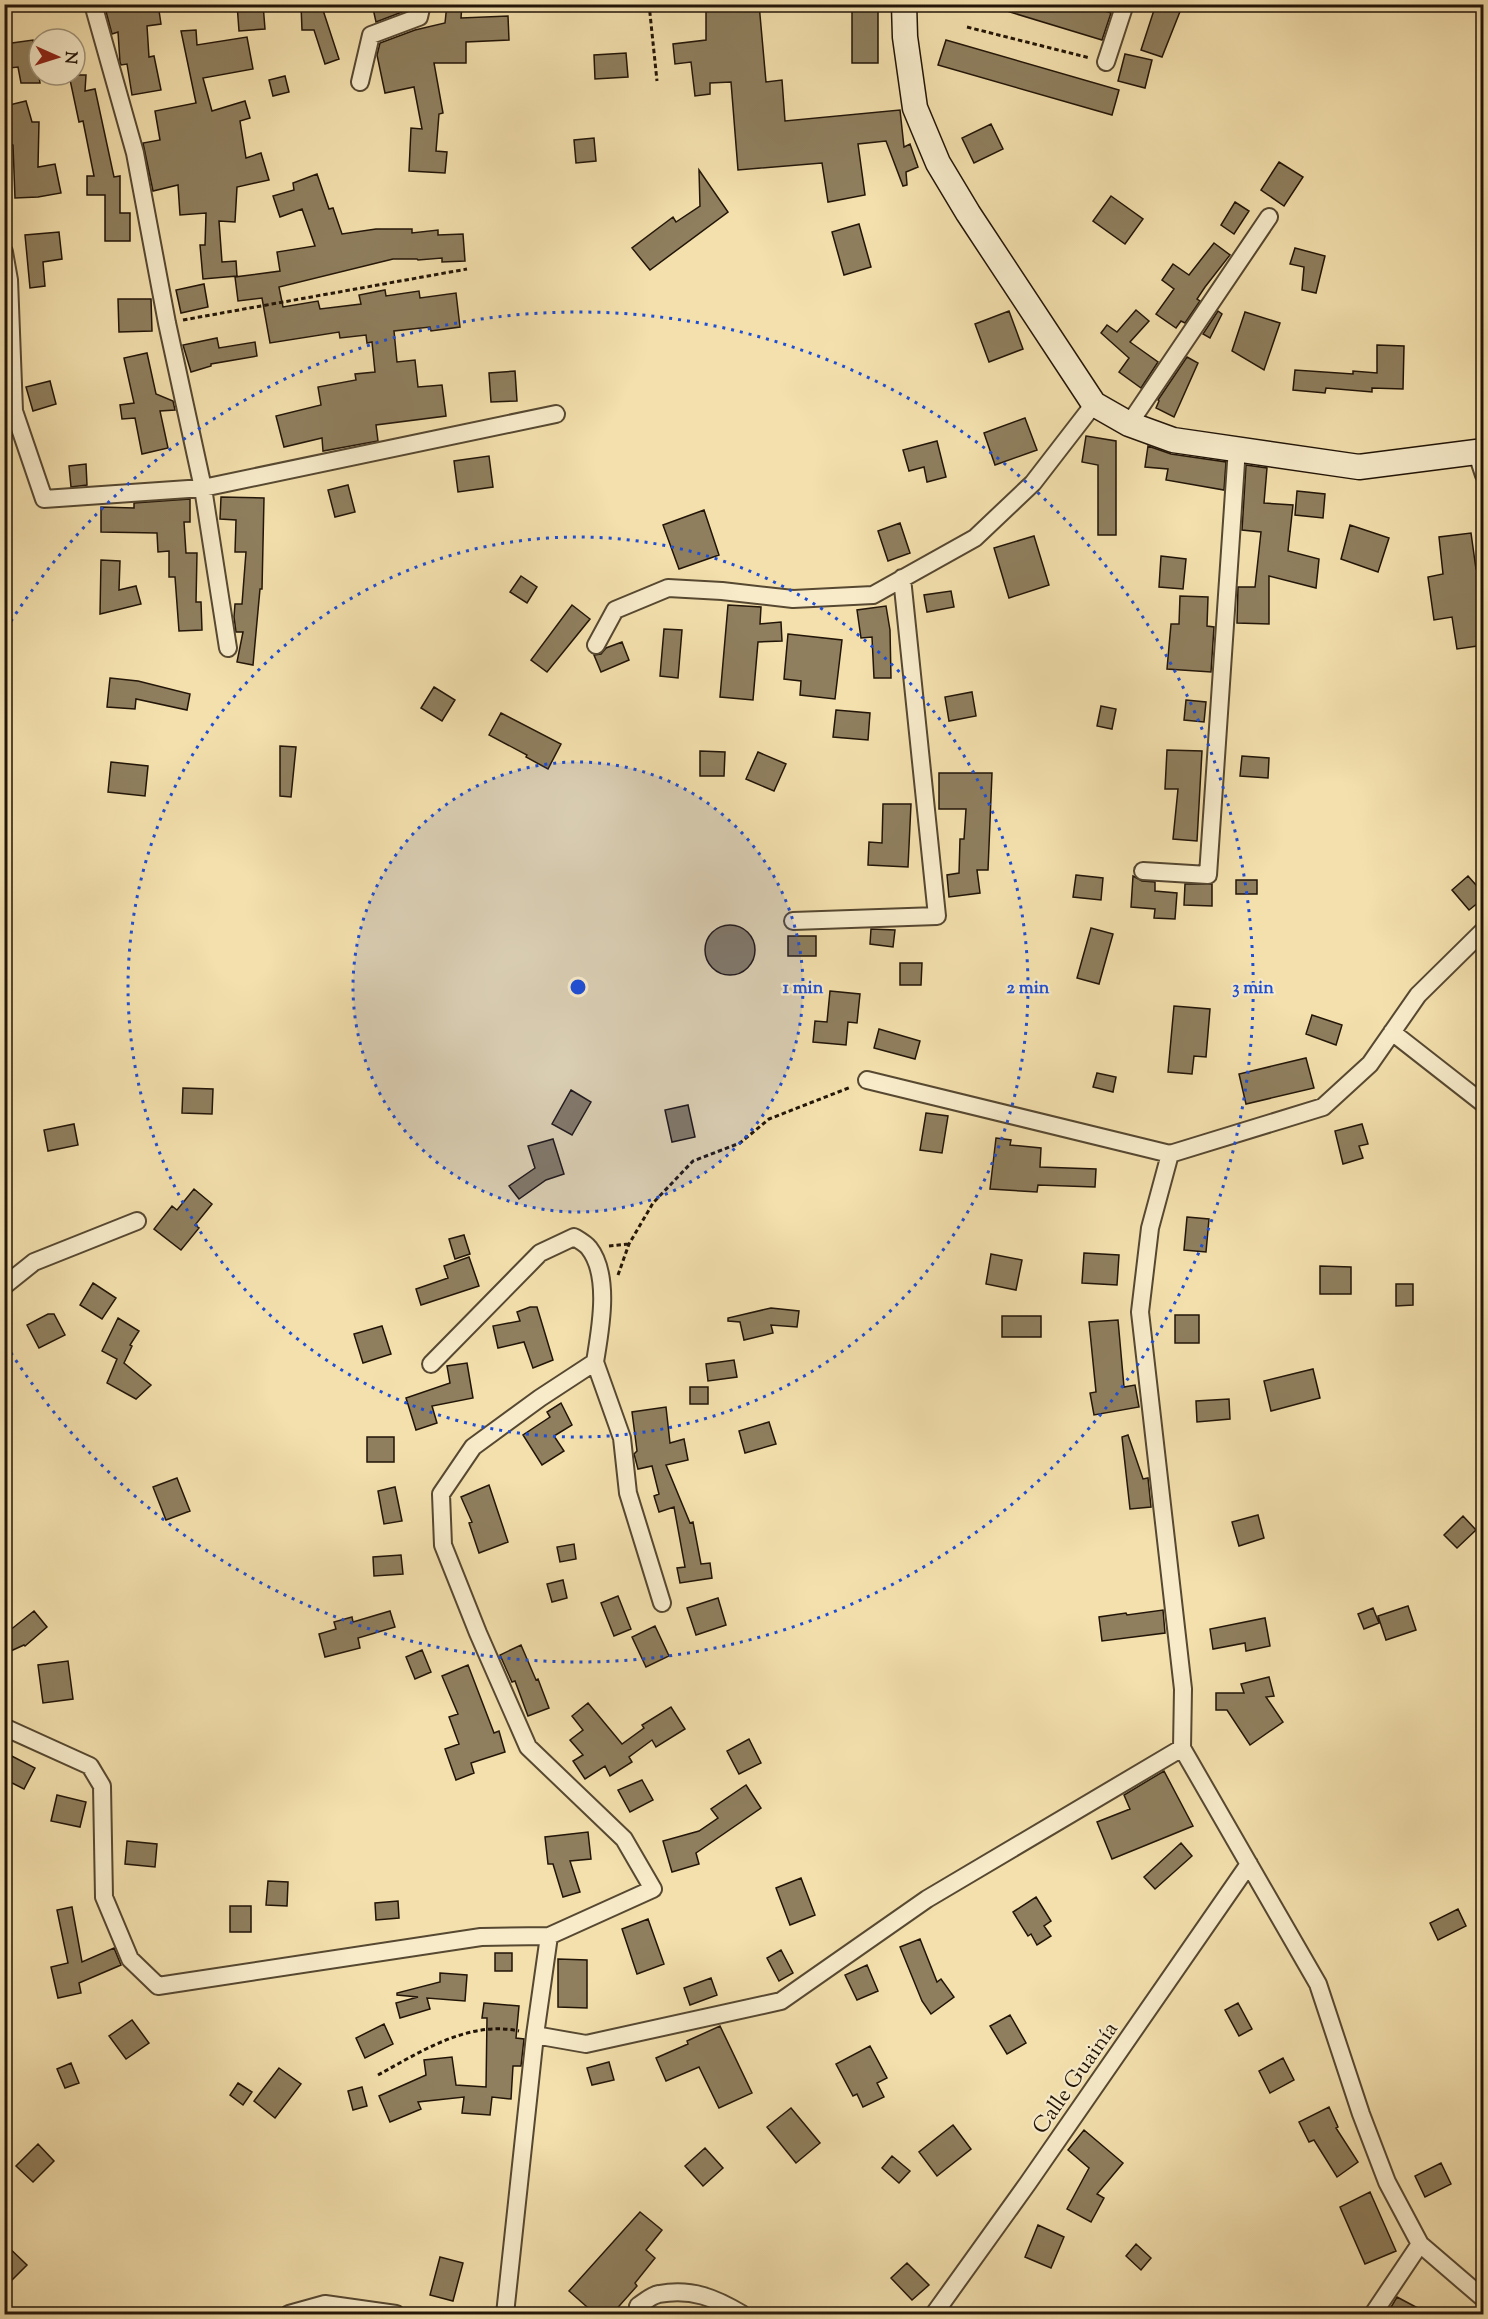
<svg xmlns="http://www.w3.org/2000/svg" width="1488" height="2319" font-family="'Sorts Mill Goudy',serif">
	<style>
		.building { fill: #8f7f5e; stroke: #221508; stroke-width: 1.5 }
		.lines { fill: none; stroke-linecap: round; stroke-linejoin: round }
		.street-casing { stroke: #564831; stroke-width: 20 }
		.secondary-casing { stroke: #221508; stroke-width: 27 }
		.path { stroke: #221508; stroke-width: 3; stroke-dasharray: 4.5 3; stroke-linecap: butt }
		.street { stroke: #f7ebca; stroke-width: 16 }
		.secondary { stroke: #f7ebca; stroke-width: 24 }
		.ring { fill: none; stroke: #1d4ed8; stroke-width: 3; stroke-dasharray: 3 6 }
		.labels { text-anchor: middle; stroke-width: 4.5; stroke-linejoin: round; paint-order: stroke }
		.street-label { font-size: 22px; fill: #221508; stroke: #f7ebca }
		.centre { fill: #1d4ed8; stroke: #f7ebca; stroke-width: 3 }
		.ring-label { font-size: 18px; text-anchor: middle; font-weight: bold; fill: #1d4ed8; stroke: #f7ebca; stroke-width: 4.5; stroke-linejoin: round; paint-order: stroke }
	</style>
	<rect width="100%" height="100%" fill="#f3e0ad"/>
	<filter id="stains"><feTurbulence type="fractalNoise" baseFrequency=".00333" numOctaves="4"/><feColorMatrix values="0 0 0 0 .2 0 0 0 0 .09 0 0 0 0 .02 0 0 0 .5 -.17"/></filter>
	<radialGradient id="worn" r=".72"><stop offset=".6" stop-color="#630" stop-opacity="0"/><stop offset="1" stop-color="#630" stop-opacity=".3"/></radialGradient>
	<path class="building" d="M104,4H158L161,24L147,26L149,57L154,56L161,90L132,95L127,64L121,65L120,62L118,32L112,34Z
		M237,4H263L265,29L239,31Z
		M321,4L339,59L325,64L314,30H302L301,5Z
		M372,4H408L410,9L376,22Z
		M447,4H462L461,18L508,16L509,40L466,42V63H434L443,113L439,114L436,151L447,152L445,173L409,171L411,128L422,129L414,87L385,93L377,55L380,43L415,30L445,23Z
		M706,4H759L766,82L782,80L785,121L900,110L904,147L910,144L918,167L906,172L907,185L903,186L886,141L858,144L865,195L828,202L822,163L738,170L731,82L710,83V94L695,96L691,62L675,64L673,44L706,40Z
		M852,4H878V63H852Z
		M1000,4H1085L1111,13L1102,40L1000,9Z
		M1156,4H1183L1162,57L1141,50Z
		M196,30L197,45L247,37L253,69L203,78L212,111L245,101L250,118L240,121L246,158L261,153L269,180L237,187L235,222L219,221L222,262L236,261L237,276L203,279L200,245H205L206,213L180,215L178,185L153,191L143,143L160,140L155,111L196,103L181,31Z
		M33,40L40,83H21L18,67L9,68L5,44Z
		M946,40L1119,90L1112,115L938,65Z
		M626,53L628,77L595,79L594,55Z
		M1125,54L1152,60L1145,88L1118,81Z
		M69,75H86L85,91L95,89L114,177L120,176V213H130V241H105V195H87V176H94L83,121L79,122Z
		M285,76L289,92L273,96L269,80Z
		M26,101L32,122H39L38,167L55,164L61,193L38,197L15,198L13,145L8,144L9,105Z
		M991,124L1003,149L974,163L962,138Z
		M594,138L596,161L576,163L574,140Z
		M1279,162L1303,177L1284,206L1261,190Z
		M699,170L728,212L650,270L632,248L673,217L676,222L700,206Z
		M317,174L329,209L333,208L342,234L376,229H412V233L438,230V235L463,234L465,261L442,262V258L418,260L417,259H393L279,287L283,307L318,301L320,309L361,304L359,295L385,290L386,296L419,291L420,298L456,293L460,327L431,331L430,327L394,331L397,362L415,360L418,387L442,385L446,416L376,425L378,441L323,451L322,438L284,447L276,416L321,405L318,387L356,380L355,374L375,372L372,342L367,343L366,335L340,338L339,332L270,343L262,298L238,301L235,277L280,271L277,252L315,246L302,209L280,217L273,196L294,190L293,183Z
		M1111,196L1143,219L1125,244L1093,221Z
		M1235,202L1249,211L1234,234L1221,225Z
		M859,224L871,267L844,275L832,232Z
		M59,232L62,259L43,262L45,286L30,288L25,235Z
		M1214,243L1230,255L1205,287L1197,299L1200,301L1185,323L1181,321L1176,328L1156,314L1174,289L1162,280L1173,264L1189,275Z
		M1295,248L1325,256L1316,293L1302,290L1304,267L1290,264Z
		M204,284L208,307L181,313L176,290Z
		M118,299H151L152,331L119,332Z
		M1136,310L1149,321L1130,342L1158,362L1141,388L1119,372L1129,358L1101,333L1107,325L1117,332Z
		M1009,311L1023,349L989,362L975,324Z
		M1218,311L1222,314L1210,338L1203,334Z
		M1245,312L1280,323L1264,370L1232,351Z
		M217,338L219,348L255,342L257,356L211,364V366L191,372L183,345Z
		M1377,345L1404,346L1403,389L1372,388V392L1326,388L1325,393L1293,390L1295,370L1353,374V371L1377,373Z
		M147,353L156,394L173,401L175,410L160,411L168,448L142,454L135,418L122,419L120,405L134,403L124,358Z
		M1187,357L1198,363L1174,417L1156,408L1159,401L1158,400Z
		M515,371L517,401L491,402L489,373Z
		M50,381L56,404L33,411L26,387Z
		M1025,418L1037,450L995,465L984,433Z
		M1086,436L1116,441V535H1098V465L1082,462Z
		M937,441L946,477L927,482L924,467L909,471L903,450Z
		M1148,446L1171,454L1226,462L1224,490L1166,480L1168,469L1145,467Z
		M489,456L493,487L458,492L454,461Z
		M86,464L87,485L71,487L69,466Z
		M1246,465L1267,468L1264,503L1293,505L1288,551L1319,559L1316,588L1269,576V624L1237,623L1238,587H1255L1261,532L1242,530Z
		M348,485L355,512L335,517L328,490Z
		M1297,491L1325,494L1323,518L1295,515Z
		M221,497L264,498L262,589H260L253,665L237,662L243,632H236L234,617L235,604H242L246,552H235L236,520L220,519Z
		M190,499V522H184L186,553H197L196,602H201L202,630L179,631L175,577H169V551L158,552L157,533L101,532V507L134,508V503Z
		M704,510L719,555L679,569L663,525Z
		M900,523L910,553L888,561L878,531Z
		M1350,525L1389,538L1378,572L1341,559Z
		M1471,533L1476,569L1484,568V645L1457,649L1452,617L1434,620L1428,577L1443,574L1439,537Z
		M1034,536L1049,585L1009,598L994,548Z
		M1161,556L1186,559L1183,589L1159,587Z
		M101,560L120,561L119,590L136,586L141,604L100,614Z
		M521,576L537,587L527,603L510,592Z
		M951,591L954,607L927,612L924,595Z
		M1180,596L1208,597L1207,626L1214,627L1211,672L1167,669L1171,624H1179Z
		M572,605L590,619L547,672L531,660Z
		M728,605L761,607L760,624L781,622L782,641L758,642L753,700L720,697Z
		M886,606L890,630L891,678H874L872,637L861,638L857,610Z
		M664,629L682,630L678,678L660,676Z
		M788,634L842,640L835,699L800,695L801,681L784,679Z
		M622,642L629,660L601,672L594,655L601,654L606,648Z
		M110,678L138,681L190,694L187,710L136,699L135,709L107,707Z
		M434,687L455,700L442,721L421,708Z
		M972,692L976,716L949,721L945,697Z
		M1186,700L1206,702L1204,722L1184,720Z
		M1101,706L1116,709L1112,729L1097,726Z
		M836,710L870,713L868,740L833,737Z
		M501,713L561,744L548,769L526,757L527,755L489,735Z
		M280,746L296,747L291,797L280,796Z
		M1167,750L1202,751L1197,841L1173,839L1178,789H1165Z
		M700,751L725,752L724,776H700Z
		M758,752L786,764L774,791L746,779Z
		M1242,756L1269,758L1268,778L1240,776Z
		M111,762L148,766L145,796L108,792Z
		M939,773H992L988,870H977L980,893L949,897L947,875L959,873L960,839H964L966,809H939Z
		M883,804H911L908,867L868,865L869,842L882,843Z
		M1076,875L1103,878L1101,900L1073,897Z
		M1133,876L1142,881L1155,882V891L1177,893L1175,919L1154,918L1155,909L1131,907Z
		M1468,876L1484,894V898L1469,910L1452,890Z
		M1236,880H1257V894H1236Z
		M1185,884H1212V906L1184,905Z
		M705 950a25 25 0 1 1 50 0a25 25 0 1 1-50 0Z
		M1091,928L1113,934L1099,984L1077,978Z
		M871,929L895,930L893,947L870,944Z
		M788,936H816V956H788Z
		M900,963H922L921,985H900Z
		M830,991L860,994L857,1023L848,1022L846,1045L813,1042L815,1021L827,1022Z
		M1174,1006L1210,1009L1206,1057L1194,1056L1192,1074L1168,1072Z
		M1312,1015L1342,1025L1336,1045L1306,1034Z
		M879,1029L920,1041L915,1059L874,1048Z
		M1306,1058L1314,1088L1246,1104L1239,1074Z
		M1097,1073L1116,1077L1113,1092L1093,1087Z
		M183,1088L213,1089L212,1114L182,1113Z
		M571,1090L591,1102L572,1135L552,1124Z
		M688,1105L695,1137L672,1142L665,1110Z
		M926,1113L948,1116L942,1153L920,1150Z
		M74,1124L78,1145L48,1151L44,1130Z
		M1362,1124L1368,1144L1359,1146L1363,1158L1343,1164L1335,1131Z
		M996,1138L1011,1140L1010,1145L1041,1148L1040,1167L1096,1169L1095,1187L1038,1185L1037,1192L990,1189Z
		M553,1139L564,1174L546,1180L519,1199L509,1186L535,1168L528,1146Z
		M194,1189L212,1204L195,1225L199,1228L181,1250L154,1229L172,1206L177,1210Z
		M1187,1217L1209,1219L1206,1252L1184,1250Z
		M464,1235L470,1254L455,1259L449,1239Z
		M1084,1253L1119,1255L1117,1285L1082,1283Z
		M991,1254L1022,1260L1016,1290L986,1284Z
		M469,1257L479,1286L421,1305L416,1289L448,1278L444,1266Z
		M1320,1266L1351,1267V1294H1320Z
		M93,1283L116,1298L102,1319L80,1305Z
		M1396,1284H1413V1305L1396,1306Z
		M530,1307H537L553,1360L533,1368L524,1342L498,1348L493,1326L520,1321L517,1312Z
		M771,1308L799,1311L797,1327L771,1325L773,1333L744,1340L740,1322L728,1321V1318Z
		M48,1314H54L65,1335L39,1348L27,1325Z
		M1175,1315H1199V1343H1175Z
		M1002,1316H1041V1337H1002Z
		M118,1318L139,1331L130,1345L132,1346L124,1363L151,1385L136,1399L107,1383L117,1359L102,1351Z
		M1118,1320L1124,1387L1135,1385L1139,1407L1094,1415L1090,1393L1096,1392L1089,1322Z
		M382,1326L391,1354L363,1363L354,1334Z
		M734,1360L737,1377L708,1381L706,1364Z
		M467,1363L473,1398L432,1406L437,1423L416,1430L406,1398L450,1383L447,1366Z
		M1313,1369L1320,1398L1271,1411L1264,1381Z
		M690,1387H708V1404H690Z
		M1229,1399L1230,1419L1197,1422L1196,1401Z
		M561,1403L572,1425L554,1436L564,1451L542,1465L523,1435L550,1417L547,1412Z
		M666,1407L670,1443L684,1439L688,1460L666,1465L690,1523L693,1522L701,1564L710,1563L712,1578L680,1583L677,1568L685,1567L674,1507L659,1512L654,1496L659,1494L652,1466L638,1469L634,1454L637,1451L632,1412Z
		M769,1422L776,1444L745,1453L739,1431Z
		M1128,1435L1143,1479L1148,1478L1151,1507L1130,1509L1122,1437Z
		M367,1437H394V1462H367Z
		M177,1478L190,1511L166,1520L153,1487Z
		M489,1485L508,1542L479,1553L469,1523L472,1522L461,1497Z
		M395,1487L402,1521L384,1524L378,1491Z
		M1258,1515L1264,1538L1239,1546L1232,1522Z
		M1463,1516L1476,1530L1457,1548L1444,1535Z
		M574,1544L576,1559L560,1562L557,1547Z
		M401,1555L403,1574L374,1576L373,1557Z
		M563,1580L567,1598L552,1602L547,1584Z
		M618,1596L631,1629L614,1636L601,1603Z
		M718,1598L726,1625L696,1635L687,1608Z
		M1408,1606L1416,1630L1386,1640L1378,1616Z
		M1373,1608L1379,1623L1364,1629L1358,1614Z
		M1163,1610L1165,1633L1102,1641L1099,1617L1126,1613L1127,1615Z
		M34,1611L47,1627L25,1646L24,1645L4,1654V1635Z
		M390,1611L395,1627L358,1638L360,1648L325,1657L319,1634L336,1629L334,1622L352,1617L353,1622Z
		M1265,1618L1270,1646L1246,1651L1245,1643L1213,1649L1210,1629Z
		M655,1626L669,1656L646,1667L632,1637Z
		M521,1645L536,1680L538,1679L549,1708L528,1716L515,1681L512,1682L500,1655Z
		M422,1650L431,1672L415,1679L406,1657Z
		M68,1661L73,1699L43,1703L38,1665Z
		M468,1665L494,1733L499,1731L505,1752L471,1763L474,1773L456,1780L445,1749L459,1744L449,1717L458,1714L442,1676Z
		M1269,1677L1274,1696L1266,1697L1283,1722L1250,1745L1227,1710H1216V1693H1244L1241,1684Z
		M588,1703L622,1744L644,1728L642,1725L671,1707L685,1729L656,1747L652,1740L629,1757L632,1762L610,1776L605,1766L585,1779L573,1761L583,1755L570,1740L583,1730L572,1716Z
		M749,1739L761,1763L739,1774L727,1751Z
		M4,1752L35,1768L24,1789L4,1779Z
		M1164,1771L1193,1826L1112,1859L1097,1822L1130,1809L1124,1795Z
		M642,1780L653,1800L630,1812L618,1790Z
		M746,1785L761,1808L696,1853L699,1864L672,1872L663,1841L699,1831L718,1818L711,1809Z
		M57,1795L86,1802L80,1827L51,1821Z
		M588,1832L591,1859L570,1861L580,1892L563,1897L553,1864H548L545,1837Z
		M127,1841L157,1844L155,1867L125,1864Z
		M1181,1843L1192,1856L1155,1889L1144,1877Z
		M801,1878L815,1915L790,1925L776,1888Z
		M268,1881L288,1882L287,1906L266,1905Z
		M1036,1897L1051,1921L1044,1926L1051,1936L1037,1945L1031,1934L1028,1936L1013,1912Z
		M398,1901L399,1918L376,1920L375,1903Z
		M230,1906H251V1932H230Z
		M72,1907L82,1962L114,1948L121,1965L79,1983L81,1993L58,1998L51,1967L68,1963L57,1910Z
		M1458,1909L1466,1926L1438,1940L1430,1923Z
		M648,1919L664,1964L637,1974L622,1929Z
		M920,1939L937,1982L941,1979L954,1997L931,2014L922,2001L900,1947Z
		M781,1950L793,1973L779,1981L767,1958Z
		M495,1953H512V1971H495Z
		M558,1959L587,1960V2008L558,2007Z
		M867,1965L878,1991L857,2000L845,1975Z
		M440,1973L467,1975L465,2001L427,1998L430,2009L400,2018L396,2003L418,1997L397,1995V1993L440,1982Z
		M711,1978L717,1995L690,2005L684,1988Z
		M484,2003L519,2006L516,2038L524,2039L521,2066H513L511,2099L492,2097L490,2115L462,2113L464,2097L418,2102L421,2109L390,2122L379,2096L426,2075L424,2060L452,2057L456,2085L486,2087L487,2018H482Z
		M1238,2003L1252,2029L1239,2036L1225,2010Z
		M1010,2015L1026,2043L1007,2054L990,2026Z
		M132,2020L149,2043L126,2059L109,2036Z
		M384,2024L393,2044L365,2058L356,2038Z
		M720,2026L752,2093L719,2108L699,2067L666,2081L656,2058L688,2044L687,2041Z
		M870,2046L887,2078L877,2083L884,2097L863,2107L857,2094L853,2096L836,2064Z
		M1283,2058L1294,2080L1270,2093L1259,2071Z
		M609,2062L614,2080L592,2085L587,2068Z
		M71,2063L79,2083L65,2088L57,2069Z
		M279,2068L301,2084L275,2118L254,2101Z
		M238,2083L252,2092L243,2105L230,2095Z
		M362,2087L367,2106L353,2110L348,2091Z
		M1329,2107L1338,2127L1336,2128L1358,2162L1337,2177L1314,2140L1309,2142L1299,2122Z
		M791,2108L820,2143L796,2163L767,2127Z
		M953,2125L971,2149L937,2176L919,2152Z
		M1084,2130L1123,2163L1097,2194L1104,2198L1091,2222L1067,2209L1089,2168L1068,2150Z
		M38,2144L54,2161L33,2182L16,2166Z
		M705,2148L723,2168L703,2186L685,2166Z
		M892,2156L910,2171L899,2183L882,2168Z
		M1441,2163L1451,2184L1425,2197L1415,2176Z
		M1370,2192L1396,2251L1365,2264L1340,2207Z
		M640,2212L662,2230L646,2250L655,2258L635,2283L637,2286L612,2314H595L569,2291Z
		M1038,2225L1064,2237L1051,2268L1025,2257Z
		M4,2243L27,2265L4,2288Z
		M1136,2244L1151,2258L1141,2270L1126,2256Z
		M440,2257L463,2263L453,2301L430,2295Z
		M907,2263L929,2285L912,2300L891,2278Z
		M1397,2297L1429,2314H1387Z"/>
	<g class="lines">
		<defs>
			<path id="street" d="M93,4L135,153L167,323L203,488L228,648
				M1106,62L1125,4
				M360,82L371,35L419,17L422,4
				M4,252L9,280L14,411L44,499L203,488L556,414
				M1129,424L1269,217
				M1476,451L1484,475
				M596,645L615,610L668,588L722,591L793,599L873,595L975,538L1033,483L1094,404
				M1143,871L1208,875L1237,448
				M793,921L937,916L902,578
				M1484,930L1418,995L1370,1064L1323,1107L1170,1154L1150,1228L1140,1312L1183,1689L1182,1748L1318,1984L1361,2114L1387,2182L1420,2244L1484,2299
				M1392,1032L1484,1104
				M867,1080L1170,1154
				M4,1286L34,1262L137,1221
				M431,1364L540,1253L574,1237C579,1240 586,1244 589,1248C611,1276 600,1331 595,1362
				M4,1727L90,1766L102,1786L104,1897L130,1959L158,1986L481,1937L549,1936L535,2035L505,2314
				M549,1936L653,1889L624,1839L528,1747L478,1633L443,1545L441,1494L473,1447L540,1398L595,1362L622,1438L628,1493L662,1603
				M535,2035L586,2044L781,2001L927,1899L1182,1748
				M638,2306C644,2302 652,2295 659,2294C692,2288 715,2298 742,2314
				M289,2314L325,2304L396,2314
				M934,2314L1028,2183L1249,1864
				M1373,2314L1420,2244"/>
			<path id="secondary" d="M904,4L905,37L915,108L938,163L968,213L1094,404L1129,424L1173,440L1359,467L1484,451"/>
		</defs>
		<use href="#street" class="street-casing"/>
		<use href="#secondary" class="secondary-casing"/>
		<path class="path" d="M649,4L657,81
			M967,27L1090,58
			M183,320L467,269
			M609,1246L629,1244
			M618,1275L629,1244L653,1203L693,1161L740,1143L769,1119L851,1087
			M378,2075C420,2052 469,2020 519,2031"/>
		<use href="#street" class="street"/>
		<use href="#secondary" class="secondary"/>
	</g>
	<circle cx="578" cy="987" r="225" fill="#1d4ed8" fill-opacity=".12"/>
	<g class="ring">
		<circle cx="578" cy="987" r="225"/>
		<circle cx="578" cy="987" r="450"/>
		<path d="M6 629A675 675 0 1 1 6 1345"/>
	</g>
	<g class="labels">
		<g class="street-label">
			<text transform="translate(1074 2077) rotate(-55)" y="8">Calle Guainía</text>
		</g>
	</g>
	<circle cx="578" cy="987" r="9" class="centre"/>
	<g class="ring-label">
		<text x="803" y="993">1 min</text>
		<text x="1028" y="993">2 min</text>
		<text x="1253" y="993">3 min</text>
	</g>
	<rect width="1488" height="2319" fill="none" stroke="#f3e0ad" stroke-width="24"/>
	<rect x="6" y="6" width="1476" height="2307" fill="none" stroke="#221508" stroke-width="3"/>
	<rect x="12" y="12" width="1464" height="2295" fill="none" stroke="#221508" stroke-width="1.5"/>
	<g transform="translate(57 57) rotate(93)"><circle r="28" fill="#f7ebca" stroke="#a2957c" stroke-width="1.5"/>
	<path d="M0-4.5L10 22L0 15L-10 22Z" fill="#8f2418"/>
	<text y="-9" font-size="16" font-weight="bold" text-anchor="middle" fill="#221508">N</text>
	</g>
	<rect width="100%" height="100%" filter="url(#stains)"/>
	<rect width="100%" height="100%" fill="url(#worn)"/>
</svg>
